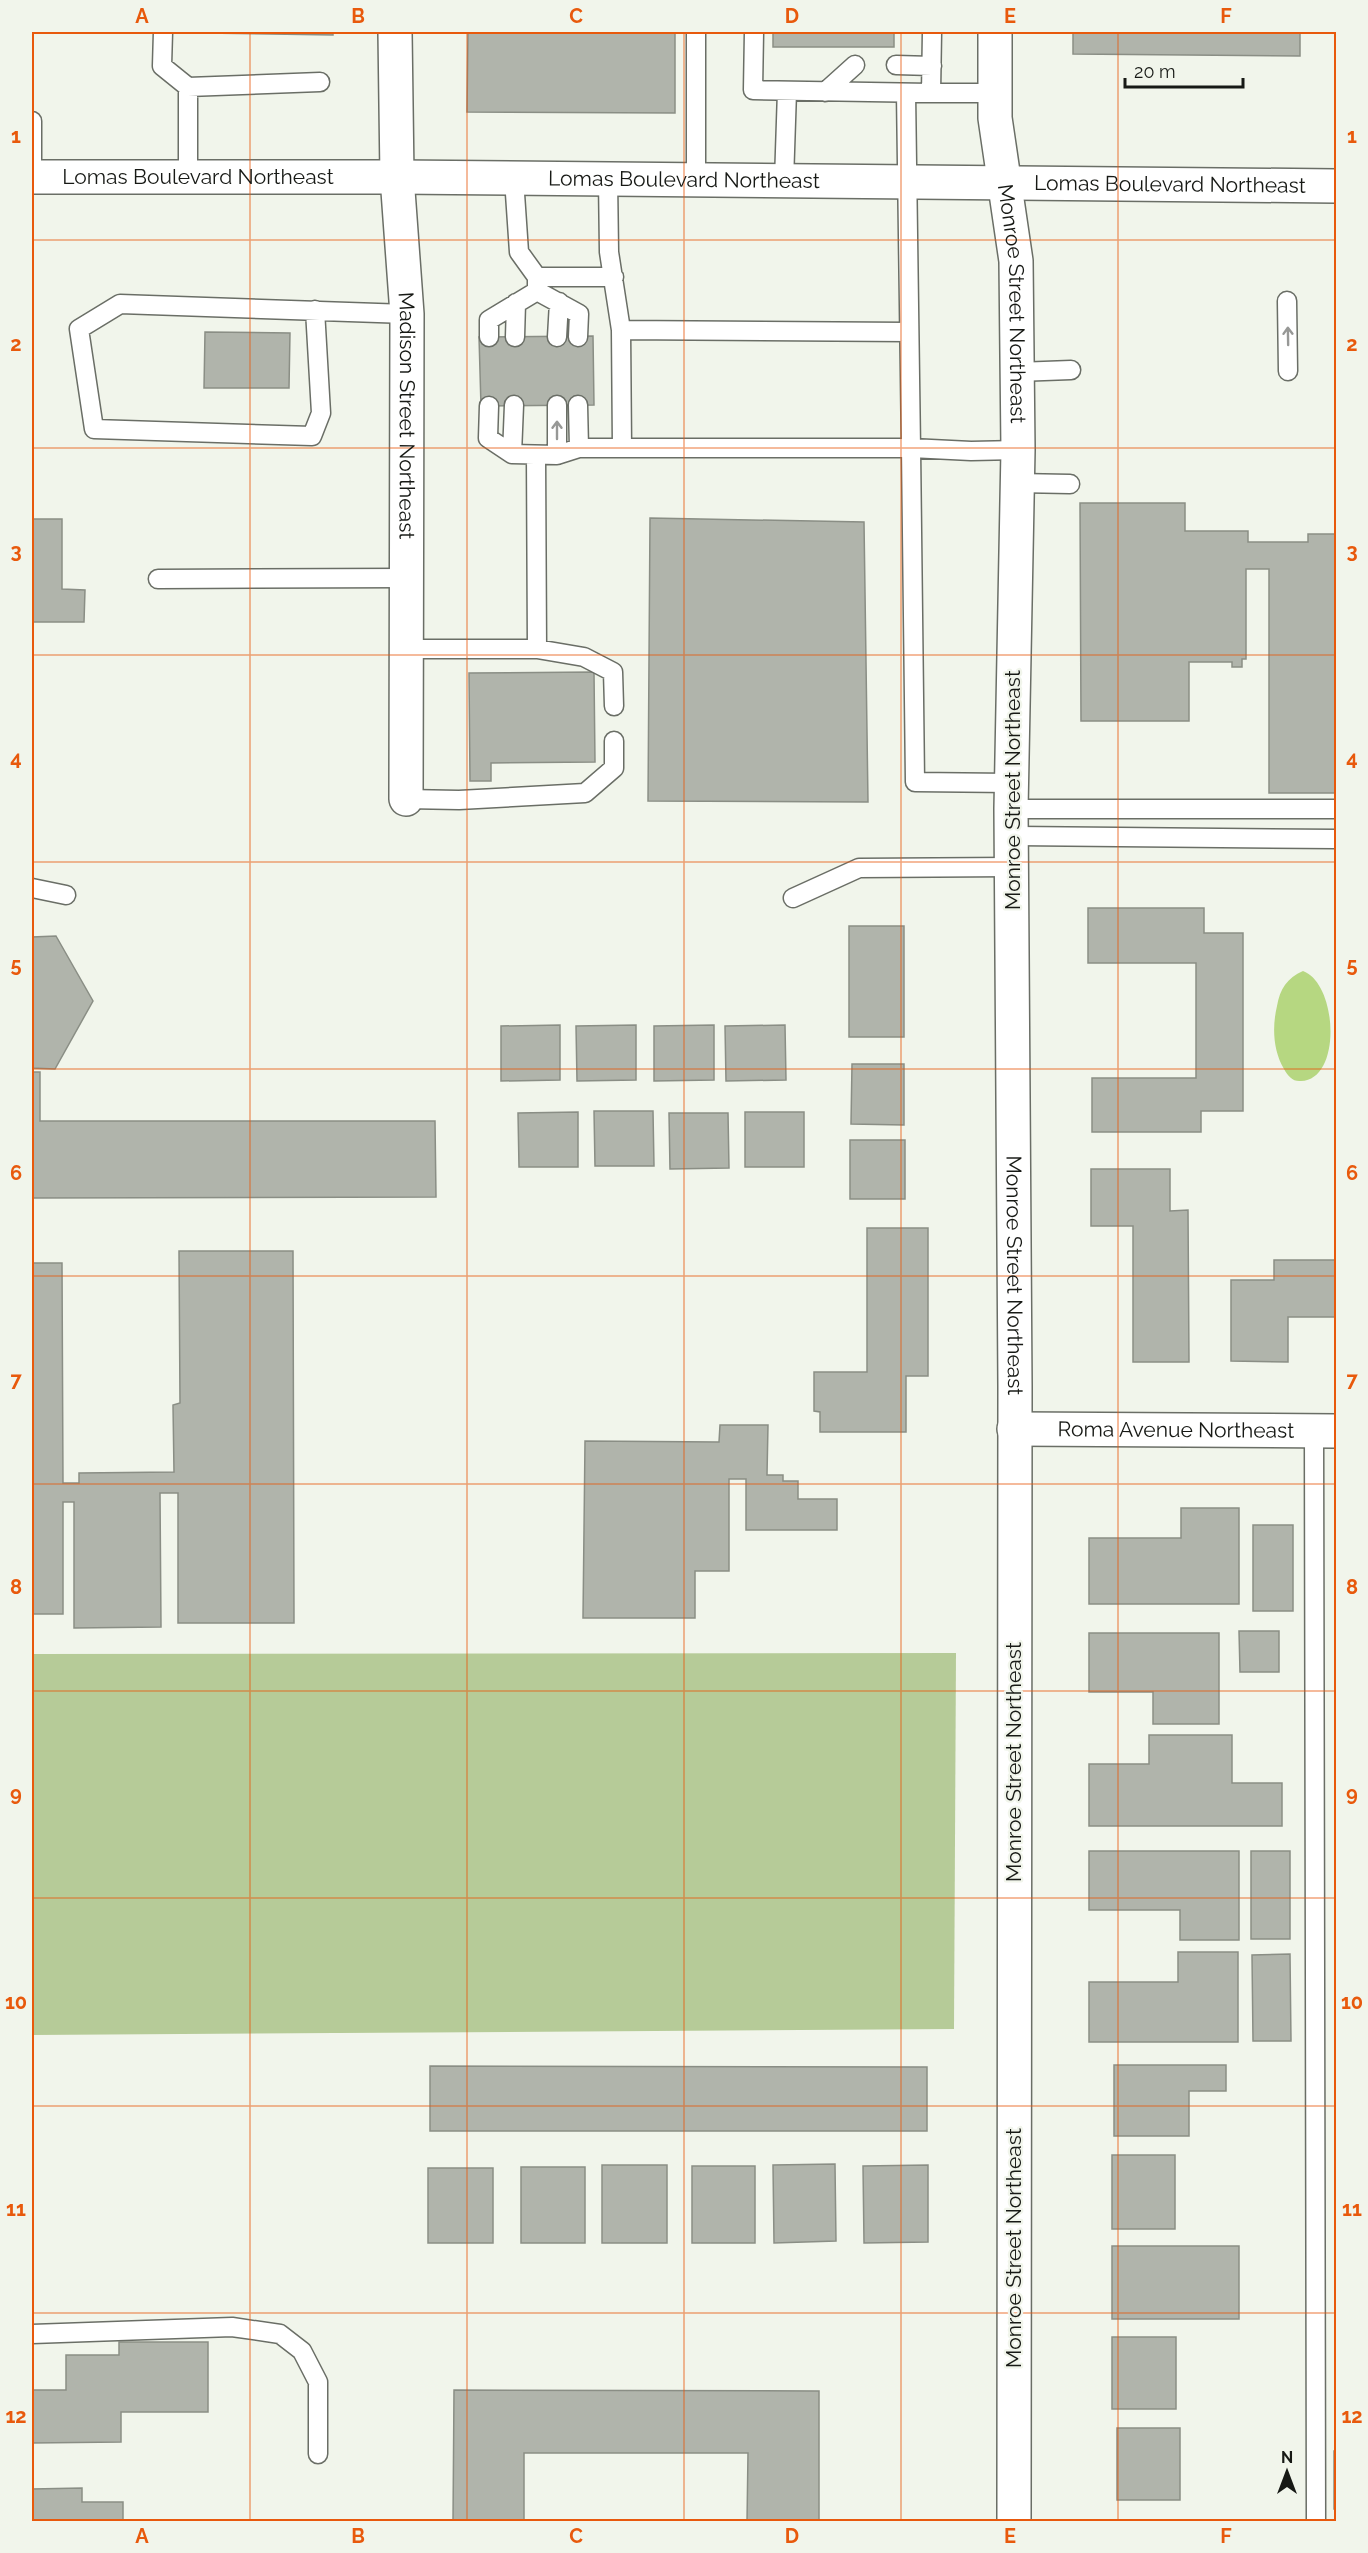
<svg xmlns="http://www.w3.org/2000/svg" width="1368" height="2553" font-family="Raleway,sans-serif">
	<style>
		.green { fill: #b6cb98 }
		.water { fill: #b6d781 }
		.building { fill: #b0b4ab; stroke: #8a8e85; stroke-width: 1.5 }
		.lines { fill: none; stroke-linecap: round; stroke-linejoin: round }
		.service-casing { stroke: #6a6e66; stroke-width: 21 }
		.minor-casing { stroke: #6a6e66; stroke-width: 36 }
		.secondary-casing { stroke: #6a6e66; stroke-width: 36 }
		.service { stroke: #fff; stroke-width: 18 }
		.minor { stroke: #fff; stroke-width: 33 }
		.secondary { stroke: #fff; stroke-width: 33 }
		.oneway { stroke: #979896 }
		.grid { fill: none; stroke: #e8590c; stroke-width: 1.5; stroke-opacity: 0.55 }
		.labels { text-anchor: middle; stroke-width: 4.5; stroke-linejoin: round; paint-order: stroke }
		.street-label { font-size: 21px; fill: #171915; stroke: #f1f5eb }
		.neatline { fill: none; stroke: #e8590c; stroke-width: 2 }
		.grid-label { font-size: 20px; text-anchor: middle; font-weight: bold; fill: #e8590c }
	</style>
	<rect width="100%" height="100%" fill="#f1f5eb"/>
	<path class="green" d="M956,1653L954,2029L32,2035V1654Z"/>
	<path class="water" d="M1303,971C1338,984 1342,1080 1301,1081C1293,1082 1288,1076 1284,1069C1273,1050 1272,1027 1277,1006C1280,989 1287,978 1303,971Z"/>
	<path class="building" d="M204,32H333V35L204,33Z
		M468,32H675V113L467,112Z
		M773,32H894V47H773Z
		M1073,32H1300V56L1073,54Z
		M205,332L290,333L289,388H204Z
		M593,336L594,405L481,406L479,337Z
		M1080,503H1185V531H1248V542H1308V534H1336V793H1269V569H1246V659H1242V667H1232V662H1189V721H1081Z
		M650,518L864,522L868,802L648,801Z
		M32,519H62V589L85,590L84,622H32Z
		M594,672L595,762L491,763V781H470L469,673Z
		M1088,908H1204V933H1243V1111H1201V1132H1092V1078H1196V963H1088Z
		M849,926H904V1037H849Z
		M56,936L93,1001L55,1069L32,1068V937Z
		M560,1025V1080L501,1081V1026Z
		M636,1025V1080L577,1081L576,1026Z
		M714,1025V1080L654,1081V1026Z
		M785,1025L786,1080L726,1081L725,1026Z
		M852,1064H904V1125L851,1124Z
		M32,1072H40V1121H435L436,1197L32,1198Z
		M594,1111H653L654,1166H595Z
		M578,1112V1167H519L518,1113Z
		M745,1112H804V1167H745Z
		M669,1113H728L729,1168L670,1169Z
		M850,1140H905V1199H850Z
		M1091,1169H1170V1211L1188,1210L1189,1362H1133V1226H1091Z
		M867,1228H928V1376H906V1432H820V1412L814,1411V1372H867Z
		M179,1251H293L294,1623H178V1493H160L161,1627L74,1628V1502H63V1614H32V1263H62L63,1483H79V1473L174,1472L173,1405L180,1403Z
		M1274,1260H1336V1317H1288V1362L1231,1361V1280H1274Z
		M720,1425H768L767,1475H783V1481H798V1499H837V1530H746V1479H729V1571H695V1618H583L585,1441L719,1442Z
		M1181,1508H1239V1604H1089V1538H1181Z
		M1253,1525H1293V1611H1253Z
		M1239,1631H1279V1672H1240Z
		M1089,1633H1219V1724H1153V1692H1089Z
		M1149,1735H1232V1783H1282V1826H1089V1764H1149Z
		M1089,1851H1239V1940H1180V1910H1089Z
		M1251,1851H1290V1939H1251Z
		M1178,1952H1238V2042H1089V1982H1178Z
		M1290,1954L1291,2041H1253L1252,1955Z
		M1114,2065H1226V2091H1189V2136H1114Z
		M430,2066L927,2067V2131H430Z
		M1112,2155H1175V2229H1112Z
		M835,2164L836,2241L774,2243L773,2165Z
		M602,2165H667V2243H602Z
		M928,2165V2242L864,2243L863,2166Z
		M692,2166H755V2243H692Z
		M521,2167H585V2243H521Z
		M428,2168H493V2243H428Z
		M1112,2246H1239V2319H1112Z
		M1112,2337H1176V2409H1112Z
		M119,2342H208V2412H121V2442L32,2443V2390H66V2355H119Z
		M454,2390L819,2391V2522H747L748,2453H524V2522H453Z
		M1117,2428H1180V2500H1117Z
		M1334,2451H1336V2509H1334Z
		M82,2488V2502H123V2522H32V2489Z"/>
	<g class="lines">
		<defs>
			<path id="service" d="M163,32L162,66L188,87V177
				M754,32L753,90L931,93L932,32
				M896,65L932,66
				M188,87L320,82
				M825,92L855,65
				M906,93L911,448L971,451L1018,450
				M931,93H995
				M32,121V177
				M514,179L519,252L537,277V291
				M608,179L609,252L621,330L622,448
				M696,180V32
				M784,181L787,91
				M537,277H614
				M537,291L579,314L578,337
				M1287,301L1288,371
				M315,310L321,413L312,436L94,429L79,329L120,304L407,314
				M621,330L908,332
				M489,337V320L537,291
				M515,337L516,303
				M557,337L559,302
				M1017,372L1071,370
				M557,405V455
				M578,405L579,448
				M489,406L488,438L512,454L557,455L579,448H911L915,782L1011,783
				M512,454L514,405
				M536,455L537,649
				M1017,483L1070,484
				M158,579L406,578
				M406,649H537L584,657L613,672L614,706
				M406,799L459,800L585,793L614,768V741
				M1011,809H1336
				M1011,836L1336,839
				M32,888L66,895
				M793,898L859,868L1012,867
				M1314,1430L1316,2522
				M32,2334L232,2327L280,2334L302,2351L318,2382V2454"/>
			<g id="minor">
				<path id="s1" d="M395,32L397,177L407,314L406,799"/>
				<path id="s2" d="M995,32V118L1016,261L1018,450L1011,809L1015,1386L1014,2522"/>
				<path id="s3" d="M1014,1429L1336,1431"/>
			</g>
			<g id="secondary">
				<path id="s4" d="M32,177H397L1336,186"/>
			</g>
		</defs>
		<use href="#service" class="service-casing"/>
		<use href="#minor" class="minor-casing"/>
		<use href="#secondary" class="secondary-casing"/>
		<use href="#service" class="service"/>
		<use href="#minor" class="minor"/>
		<use href="#secondary" class="secondary"/>
	</g>
	<defs><path id="oneway-shaft" d="M-6 0H5M1.5-3L5.5 0L1.5 3" fill="none" stroke-width="1.6" stroke-linecap="round" stroke-linejoin="round" transform="scale(1.5)"/></defs>
	<g class="oneway">
		<use href="#oneway-shaft" transform="translate(1288 336) rotate(-91)"/>
		<use href="#oneway-shaft" transform="translate(557 430) rotate(-90)"/>
	</g>
	<path class="grid" d="M250,32V2522M467,32V2522M684,32V2522M901,32V2522M1118,32V2522M32,240H1336M32,448H1336M32,655H1336M32,862H1336M32,1069H1336M32,1276H1336M32,1484H1336M32,1691H1336M32,1898H1336M32,2106H1336M32,2313H1336"/>
	<g class="labels">
		<g class="street-label">
			<text dy="7" stroke="none"><textPath href="#s4" startOffset="166">Lomas Boulevard Northeast</textPath></text>
			<text dy="7" stroke="none"><textPath href="#s4" startOffset="652">Lomas Boulevard Northeast</textPath></text>
			<text dy="7" stroke="none"><textPath href="#s4" startOffset="1138">Lomas Boulevard Northeast</textPath></text>
			<text dy="7" stroke="none"><textPath href="#s2" startOffset="273">Monroe Street Northeast</textPath></text>
			<text dy="7" stroke="none"><textPath href="#s1" startOffset="384">Madison Street Northeast</textPath></text>
			<text transform="translate(1013 790) rotate(-90)" y="7">Monroe Street Northeast</text>
			<text dy="7" stroke="none"><textPath href="#s2" startOffset="1245">Monroe Street Northeast</textPath></text>
			<text dy="7" stroke="none"><textPath href="#s3" startOffset="162">Roma Avenue Northeast</textPath></text>
			<text transform="translate(1014 1762) rotate(-90)" y="7">Monroe Street Northeast</text>
			<text transform="translate(1014 2248) rotate(-90)" y="7">Monroe Street Northeast</text>
		</g>
	</g>
	<rect width="1368" height="2553" fill="none" stroke="#f1f5eb" stroke-width="66"/>
	<g transform="translate(1287 2472)" stroke="#f1f5eb" stroke-width="4.5" paint-order="stroke">
	<path d="M0-4.5L10 22L0 15L-10 22Z" fill="#171915"/>
	<text y="-9" font-size="16" font-weight="bold" text-anchor="middle" fill="#171915">N</text>
	</g>
	<path d="M1125 78v9h118v-9" fill="none" stroke="#171915" stroke-width="3"/>
	<text x="1134" y="78" font-size="18" fill="#171915" stroke="#f1f5eb" stroke-width="4.5" paint-order="stroke">20 m</text>
	<rect x="33" y="33" width="1302" height="2487" class="neatline"/>
	<g class="grid-label">
		<text x="142" y="23">A</text>
		<text x="358" y="23">B</text>
		<text x="576" y="23">C</text>
		<text x="792" y="23">D</text>
		<text x="1010" y="23">E</text>
		<text x="1226" y="23">F</text>
		<text x="16" y="143">1</text>
		<text x="1352" y="143">1</text>
		<text x="16" y="351">2</text>
		<text x="1352" y="351">2</text>
		<text x="16" y="558">3</text>
		<text x="1352" y="558">3</text>
		<text x="16" y="765">4</text>
		<text x="1352" y="765">4</text>
		<text x="16" y="972">5</text>
		<text x="1352" y="972">5</text>
		<text x="16" y="1180">6</text>
		<text x="1352" y="1180">6</text>
		<text x="16" y="1387">7</text>
		<text x="1352" y="1387">7</text>
		<text x="16" y="1594">8</text>
		<text x="1352" y="1594">8</text>
		<text x="16" y="1801">9</text>
		<text x="1352" y="1801">9</text>
		<text x="16" y="2009">10</text>
		<text x="1352" y="2009">10</text>
		<text x="16" y="2216">11</text>
		<text x="1352" y="2216">11</text>
		<text x="16" y="2423">12</text>
		<text x="1352" y="2423">12</text>
		<text x="142" y="2543">A</text>
		<text x="358" y="2543">B</text>
		<text x="576" y="2543">C</text>
		<text x="792" y="2543">D</text>
		<text x="1010" y="2543">E</text>
		<text x="1226" y="2543">F</text>
	</g>
</svg>
